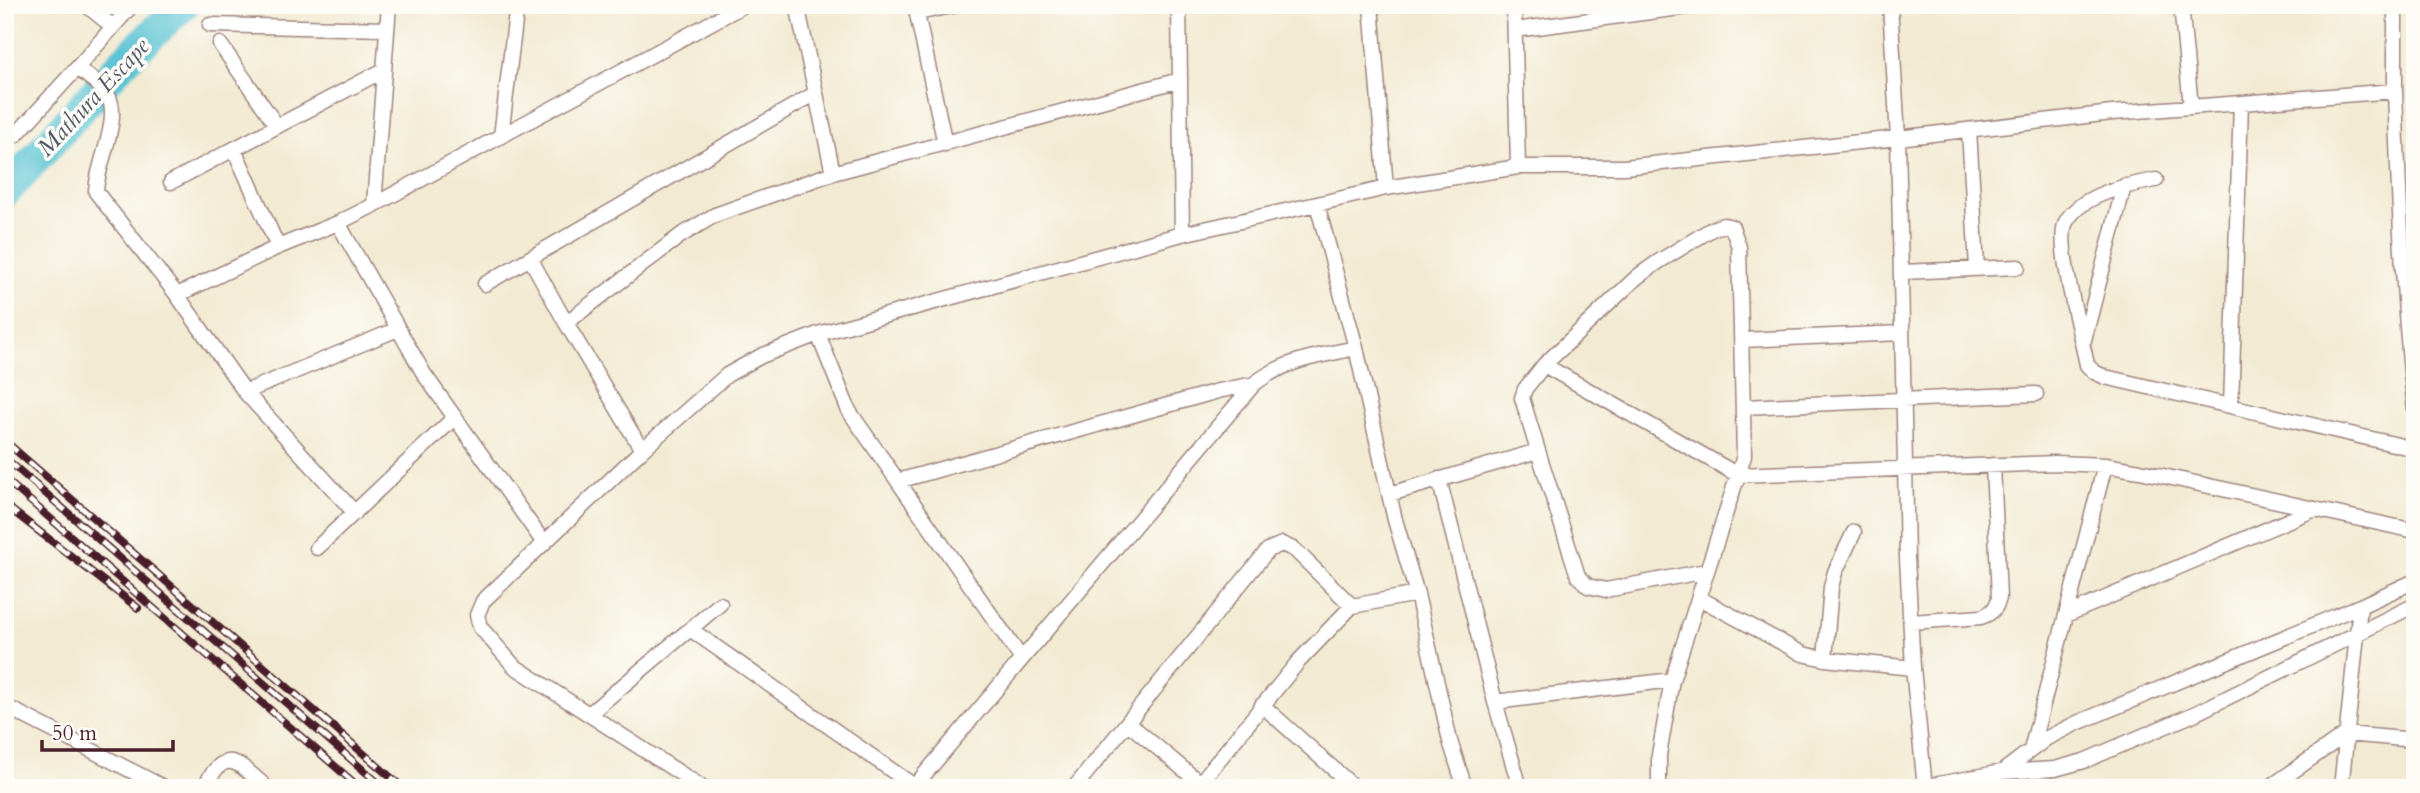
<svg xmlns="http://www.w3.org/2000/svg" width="2420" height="793" font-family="Cardo,serif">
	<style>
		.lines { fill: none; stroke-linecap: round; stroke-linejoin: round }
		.river { stroke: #58c2d3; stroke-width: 32 }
		.street-casing { stroke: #9e847e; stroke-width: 17 }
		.street { stroke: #fff; stroke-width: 14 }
		.rail-casing { stroke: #4a1f2b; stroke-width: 8 }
		.rail { stroke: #fdfcf7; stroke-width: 5; stroke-dasharray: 16; stroke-linecap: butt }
		.labels { text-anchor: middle; stroke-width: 7; stroke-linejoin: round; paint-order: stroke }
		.water-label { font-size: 24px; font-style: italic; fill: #4f5866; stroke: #fdfcf7 }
	</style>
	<rect width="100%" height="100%" fill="#fdfcf7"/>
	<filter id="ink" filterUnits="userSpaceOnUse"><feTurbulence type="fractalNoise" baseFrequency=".0143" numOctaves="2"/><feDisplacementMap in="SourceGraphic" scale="14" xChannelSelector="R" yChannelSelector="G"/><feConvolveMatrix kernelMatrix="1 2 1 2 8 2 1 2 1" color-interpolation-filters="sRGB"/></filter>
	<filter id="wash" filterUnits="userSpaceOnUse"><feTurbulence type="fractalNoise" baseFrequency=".00686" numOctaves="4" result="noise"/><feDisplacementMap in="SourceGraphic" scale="28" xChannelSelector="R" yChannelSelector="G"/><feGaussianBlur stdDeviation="1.57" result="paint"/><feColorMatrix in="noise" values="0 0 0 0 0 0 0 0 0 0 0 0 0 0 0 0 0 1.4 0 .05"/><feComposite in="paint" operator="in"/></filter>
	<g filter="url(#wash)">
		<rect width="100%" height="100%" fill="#f2ead2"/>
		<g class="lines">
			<path class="river" d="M5,192L121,64L183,5"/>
		</g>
	</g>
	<g filter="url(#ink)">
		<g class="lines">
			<defs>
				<path id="street" d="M86,5L112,26
					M132,5L77,68C87,75 100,85 107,94C123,117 96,165 96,192L177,295L278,247L338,223
					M389,5L374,205L338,223L424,374L544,543L642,450L727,375L761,356L818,334L1182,234L1317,204L1356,348L1395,520L1417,594L1450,741L1465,788
					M797,5L833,173
					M915,5L945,144
					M1179,5L1182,234
					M1371,5L1386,188
					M1514,5L1518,167
					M1890,5L1898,138L1907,558L1913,668L1925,788
					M2181,5L2191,107
					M2395,5V91
					M917,13L957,5
					M210,25L387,29
					M1515,30L1702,5
					M220,44L277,126
					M1969,130L1977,268
					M501,136L744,5
					M5,137L16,135L77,68
					M234,149L278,247
					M2156,180C2128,185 2081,194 2066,222C2055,242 2082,338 2087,365L2094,372L2105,377L2415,449
					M171,182L384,70
					M1317,204L1386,188L1518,167H1624L1898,138L2112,113L2395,91C2399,198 2403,305 2415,411
					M374,205L501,136L517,5
					M530,258L566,323L642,450
					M1901,272L2018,267
					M485,284L816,93
					M177,295L245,392L398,329
					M566,323L680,236L715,215L833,173L1180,80
					M818,334L849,411L1021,658
					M1742,340L1902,333
					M2084,340L2124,186
					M1544,365L1637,277L1658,262L1712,229L1724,225L1732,227L1739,247L1744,456L1672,680L1659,755V788
					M245,392L355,513
					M2231,406L2241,103
					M1744,407L2036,394
					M1538,451L1578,576L1588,586L1606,590L1706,571
					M1439,479L1495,702L1520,788
					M898,481L1218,391L1254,384
					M1390,494L1538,451L1522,398L1525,389L1544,365L1738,475L2056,463L2105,465L2140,471L2415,531
					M544,543L483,601L477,615L480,627L514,666L703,788
					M317,548L455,417
					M1699,598L1803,654L1825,659L1913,668
					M2066,615L2315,509
					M1911,622L1981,617C1992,613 1996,609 1999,598L1993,465
					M690,629L914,786
					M1825,659L1831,587L1835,572L1854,532
					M1495,702L1672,680
					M1262,705L1355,788
					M5,706L165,788
					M589,714L720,604
					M1128,723L1206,788
					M2031,750L2105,465
					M2002,772L2047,738L2077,723L2360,606L2415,581
					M204,788C226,744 238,763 267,788
					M913,788L1254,384C1284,360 1319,356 1356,348
					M1074,788L1268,550L1282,544L1295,550L1352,606
					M1196,788L1298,662L1352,606L1417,594
					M1918,788L2002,772L2055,769L2084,761L2194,714L2415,605
					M2269,788L2346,734L2415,740
					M2341,788L2360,606"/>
			</defs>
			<use href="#street" class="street-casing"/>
			<use href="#street" class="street"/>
			<defs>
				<path id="rail" d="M5,441L403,788
					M5,458L384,788
					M5,479L360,788
					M5,505L138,608"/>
			</defs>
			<use href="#rail" class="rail-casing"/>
			<use href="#rail" class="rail"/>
		</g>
	</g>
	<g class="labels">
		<g class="water-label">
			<text transform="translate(93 97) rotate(-47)" y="8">Mathura Escape</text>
		</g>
	</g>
	<rect width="2420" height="793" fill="none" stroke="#fdfcf7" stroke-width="28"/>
	<path d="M42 740v10h131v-10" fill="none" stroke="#4a1f2b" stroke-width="3.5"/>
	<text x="52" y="740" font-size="21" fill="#4a1f2b" stroke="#fdfcf7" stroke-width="5" paint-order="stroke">50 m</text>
</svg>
